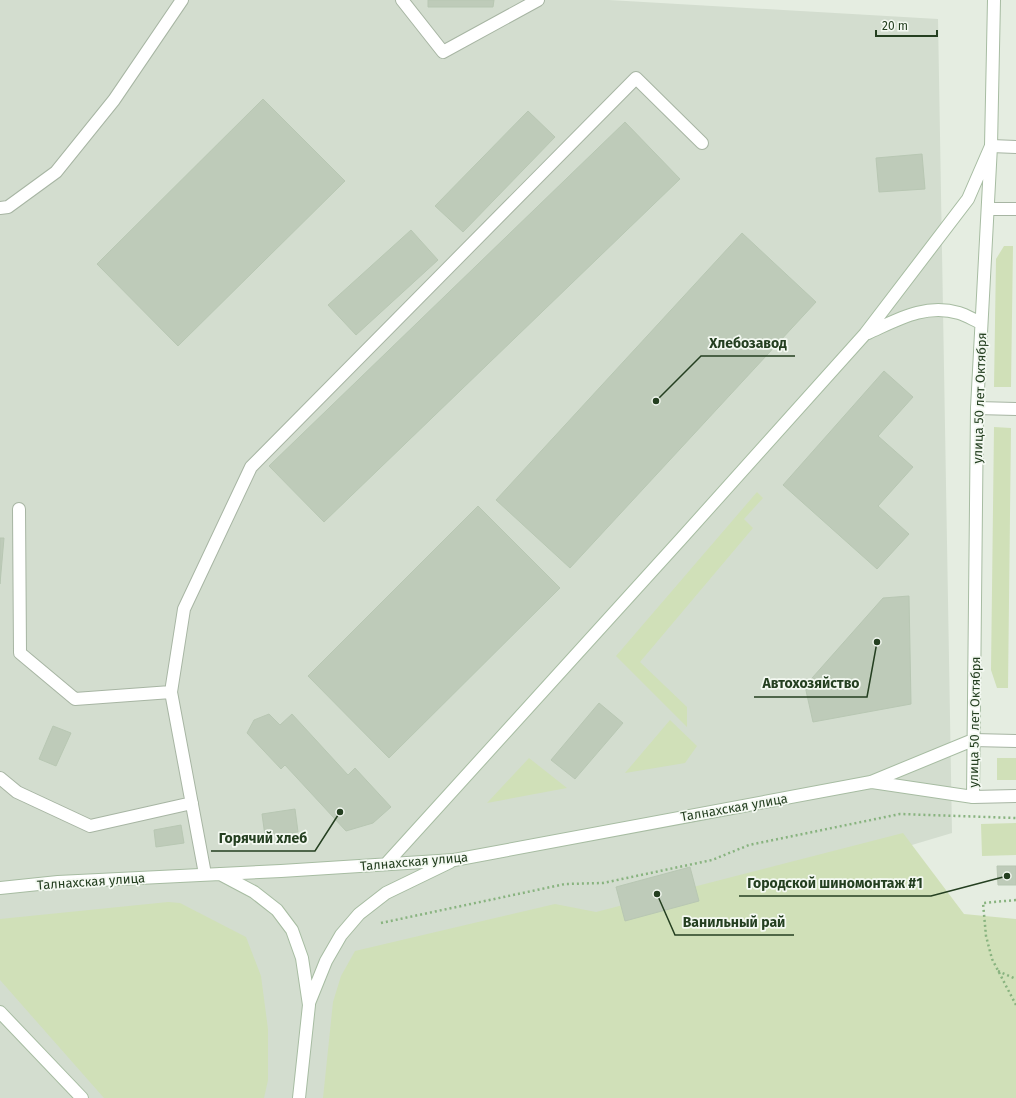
<svg xmlns="http://www.w3.org/2000/svg" width="1016" height="1098" font-family="'Fira Sans',sans-serif">
	<style>
		.built { fill: #d3ddcf }
		.green { fill: #d0e0b8 }
		.building { fill: #becbb9; stroke: #b8c7b3 }
		.lines { fill: none; stroke-linecap: round; stroke-linejoin: round }
		.service-casing { stroke: #a7b5a3; stroke-width: 14 }
		.tertiary-casing { stroke: #a7b5a3; stroke-width: 14 }
		.secondary-casing { stroke: #a7bca2; stroke-width: 14 }
		.path { stroke: #88b37f; stroke-width: 2.5; stroke-dasharray: 2 3; stroke-linecap: butt }
		.service { stroke: #fff; stroke-width: 12 }
		.tertiary { stroke: #fff; stroke-width: 12 }
		.secondary { stroke: #fff; stroke-width: 12 }
		.labels { text-anchor: middle; stroke-width: 3.5; stroke-linejoin: round; paint-order: stroke }
		.street-label { font-size: 13px; fill: #243f20; stroke: #f4f9f2 }
		.leader { fill: none; stroke: #243f20; stroke-width: 1.5 }
		.callout-dot { fill: #243f20; stroke: #f4f9f2; stroke-width: 1.5 }
		.callout-label { font-size: 14px; text-anchor: middle; font-weight: bold; fill: #243f20; stroke: #f4f9f2; stroke-width: 3.5; stroke-linejoin: round; paint-order: stroke }
	</style>
	<rect width="100%" height="100%" fill="#e5ede1"/>
	<path class="built" d="M0,0H609L938,19L952,833L384,1003L375,1098H0Z"/>
	<path class="green" d="M1004,246H1013L1011,387H994L996,259Z
		M994,427L1011,428L1008,688H997L991,670Z
		M757,492L763,498L744,519L753,528L640,662L687,707V727L616,656Z
		M670,720L697,746L685,763L625,773Z
		M529,758L567,788L487,803Z
		M997,758H1016V780H997Z
		M1016,823V855L982,856L981,824Z
		M903,833L964,914L1016,919V1098H323L333,1002L341,976L355,951L555,904L596,912Z
		M168,902L180,903L246,937L261,976L268,1029V1080L264,1098H104L0,980V919Z"/>
	<path class="building" d="M428,0H494L493,7H428Z
		M263,99L345,181L178,346L97,264Z
		M528,111L555,137L463,232L435,206Z
		M625,122L680,179L324,522L269,466Z
		M922,154L925,189L879,192L876,158Z
		M411,230L438,260L356,335L328,305Z
		M742,233L816,302L570,568L496,500Z
		M884,371L913,397L878,436L913,467L878,506L909,534L877,569L783,485Z
		M478,506L560,588L389,758L308,676Z
		M0,538H4L0,584Z
		M909,596L911,704L813,722L805,686L883,598Z
		M599,703L623,723L575,779L551,760Z
		M269,714L280,725L292,714L348,775L355,768L391,807L373,823L346,831L285,765L281,769L247,733L254,720Z
		M53,726L71,733L56,766L39,759Z
		M295,809L298,832L265,836L262,814Z
		M181,825L184,843L156,847L154,830Z
		M997,866H1016V885H998Z
		M690,867L699,901L625,921L616,887Z"/>
	<g class="lines">
		<defs>
			<path id="service" d="M402,0L443,52L538,0
				M0,208L8,207L56,172L114,100L182,0
				M977,408L1016,409
				M19,509L20,653L75,699L171,692
				M0,778L17,792L90,826L192,803
				M205,874L171,692L184,609L251,467L636,78L702,143"/>
			<path id="tertiary" d="M991,146L1016,147
				M988,209H1016
				M973,740L1016,741
				M973,797L1016,796"/>
			<path id="secondary" d="M868,333C897,320 925,303 959,313C966,315 974,320 981,323
				M872,782L973,797L977,408L991,146L994,0
				M386,864L681,539L865,334L968,199L991,146
				M220,874L254,892L277,910L292,930L302,958L309,1005L299,1098
				M0,888L58,882L281,871L454,860L871,782L973,740
				M309,1003L326,961L341,935L359,914L386,893L450,862
				M0,1012L82,1098"/>
		</defs>
		<use href="#service" class="service-casing"/>
		<use href="#tertiary" class="tertiary-casing"/>
		<use href="#secondary" class="secondary-casing"/>
		<path class="path" d="M1016,900L983,903L986,936L992,959L1016,1005
			M381,923L565,884L603,883L712,860L749,845L900,814L1016,818
			M998,971L1016,979"/>
		<use href="#service" class="service"/>
		<use href="#tertiary" class="tertiary"/>
		<use href="#secondary" class="secondary"/>
	</g>
	<g class="labels">
		<g class="street-label">
			<text transform="translate(979 398) rotate(-88)" y="5">улица 50 лет Октября</text>
			<text transform="translate(974 722) rotate(-89)" y="5">улица 50 лет Октября</text>
			<text transform="translate(734 807) rotate(-10)" y="5">Талнахская улица</text>
			<text transform="translate(414 861) rotate(-5)" y="5">Талнахская улица</text>
			<text transform="translate(91 881) rotate(-4)" y="5">Талнахская улица</text>
		</g>
	</g>
	<path class="leader" d="M656 401L701 356H795M877 642L867 697H754M340 812L315 851H211M1007 876L931 896H739M657 894L675 935H794"/>
	<g class="callout-dot">
		<circle cx="656" cy="401" r="4"/>
		<circle cx="877" cy="642" r="4"/>
		<circle cx="340" cy="812" r="4"/>
		<circle cx="1007" cy="876" r="4"/>
		<circle cx="657" cy="894" r="4"/>
	</g>
	<g class="callout-label">
		<text x="748" y="348">Хлебозавод</text>
		<text x="811" y="688">Автохозяйство</text>
		<text x="263" y="843">Горячий хлеб</text>
		<text x="835" y="888">Городской шиномонтаж #1</text>
		<text x="734" y="927">Ванильный рай</text>
	</g>
	<path d="M876 30v6h61v-6" fill="none" stroke="#243f20" stroke-width="2"/>
	<text x="882" y="30" font-size="12" fill="#243f20" stroke="#f4f9f2" stroke-width="3" paint-order="stroke">20 m</text>
</svg>
